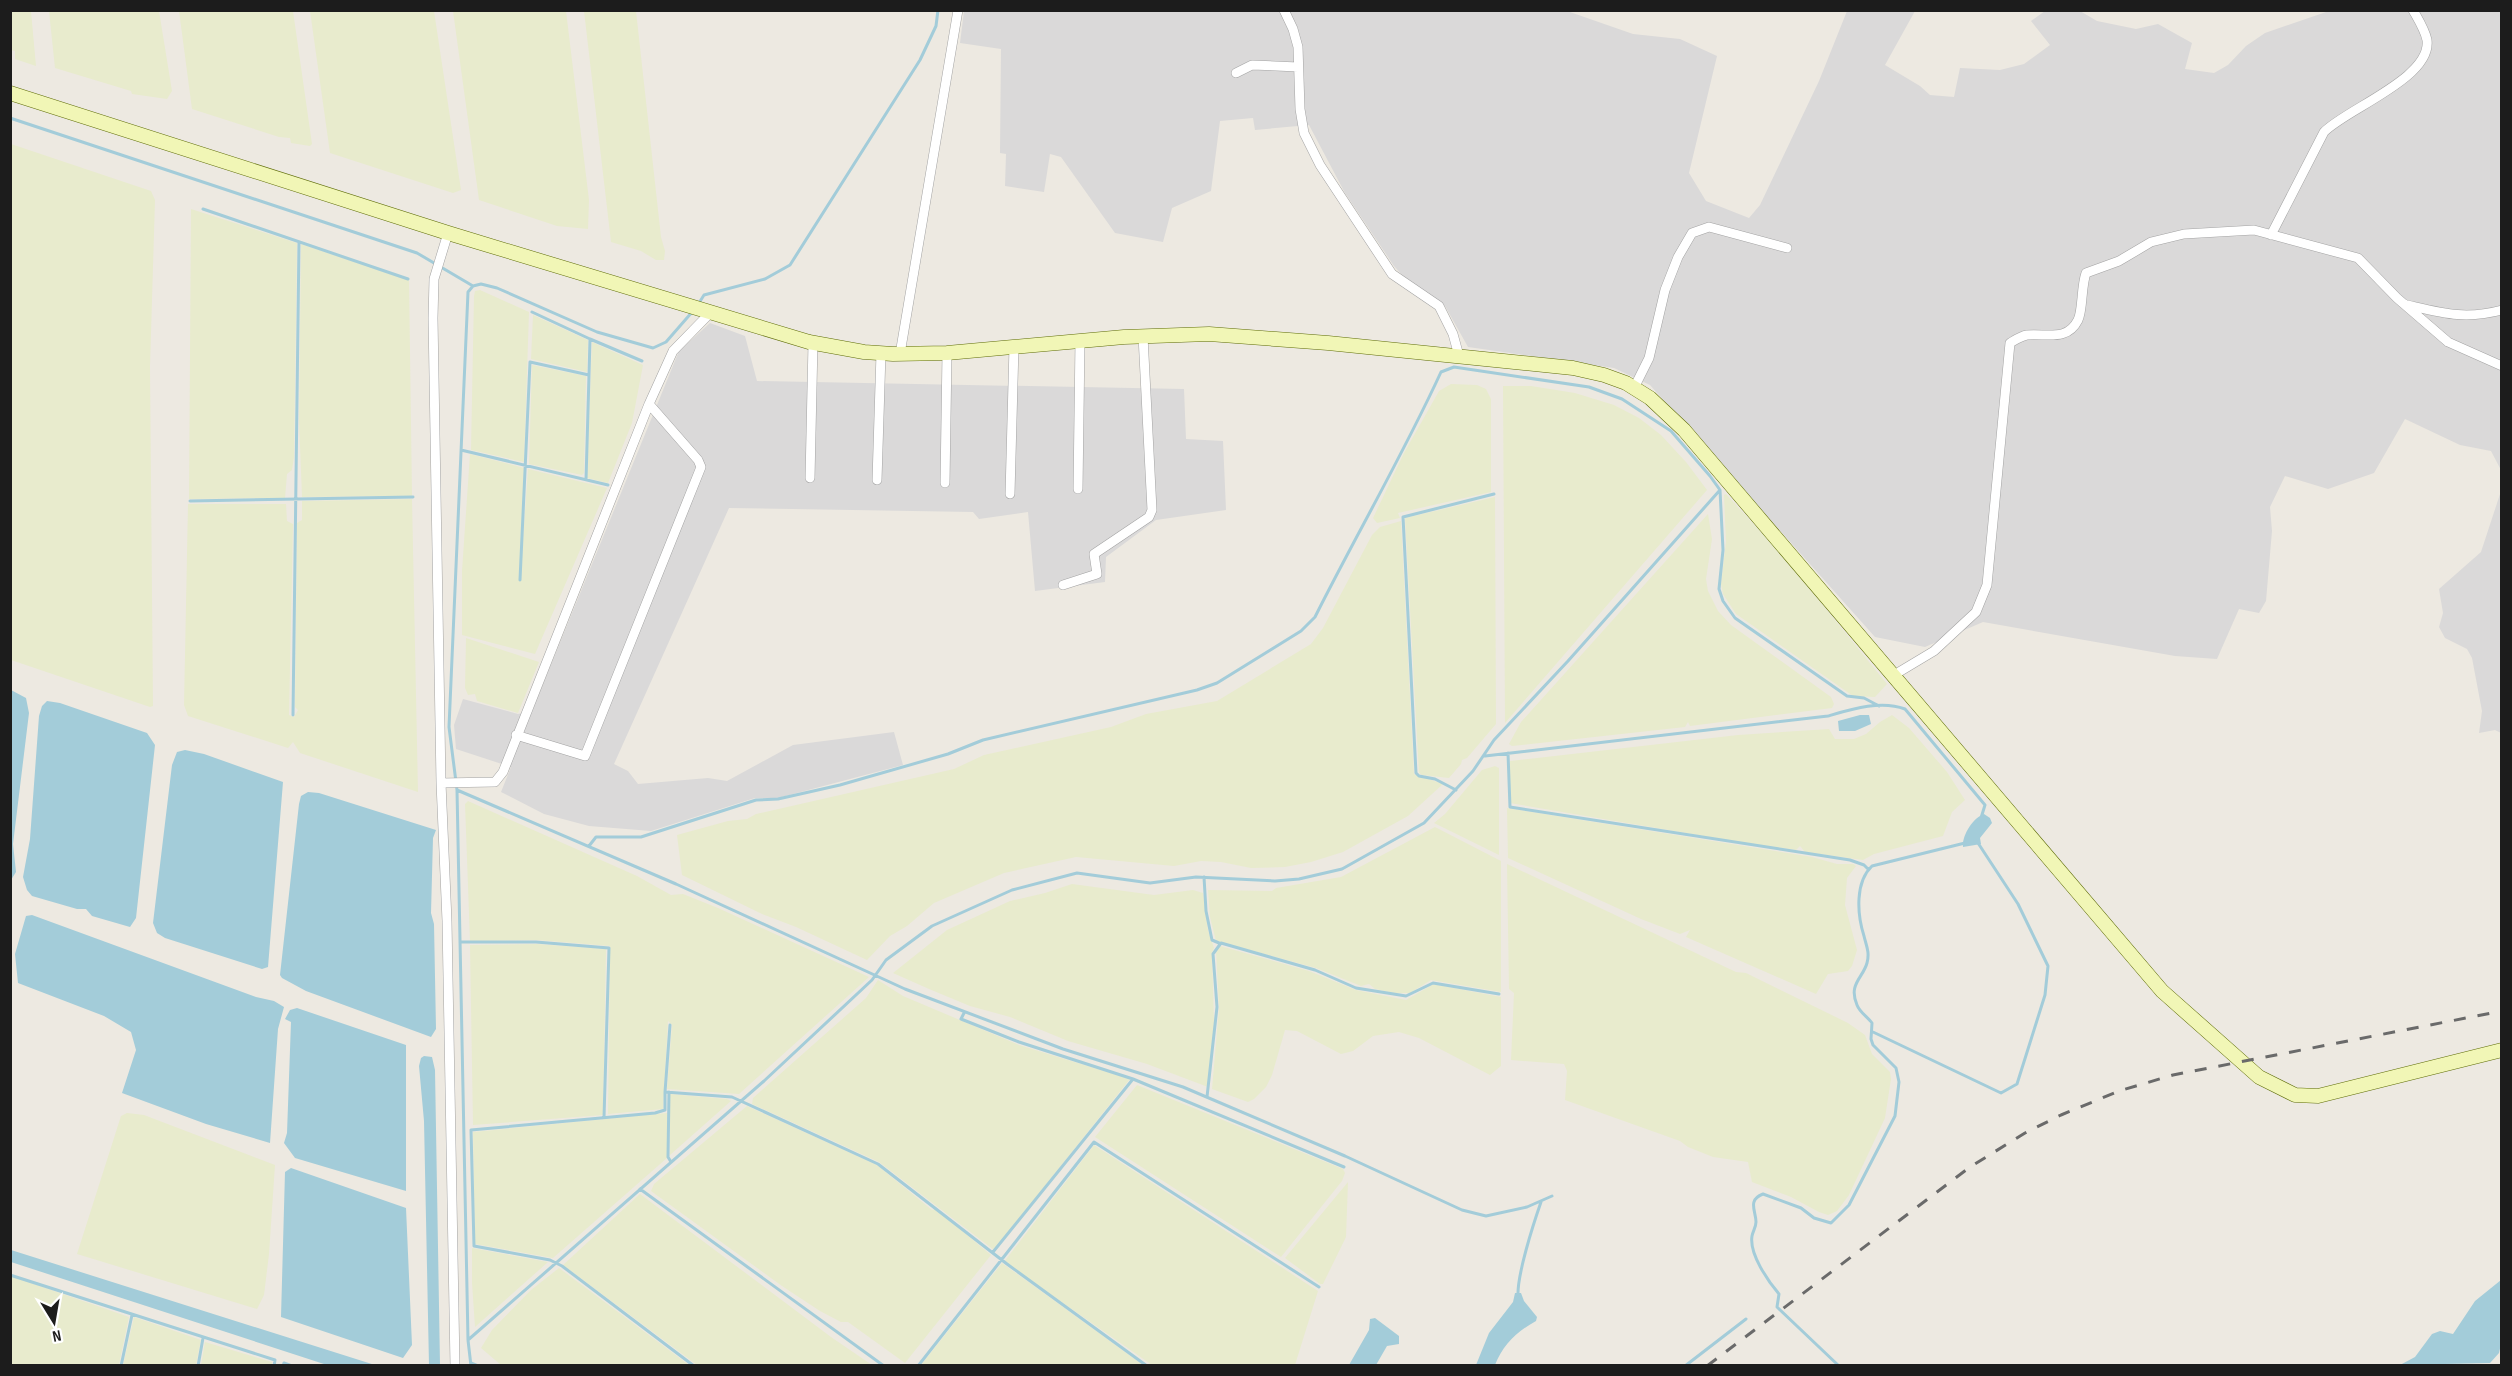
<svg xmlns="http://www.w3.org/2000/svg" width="2512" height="1376" font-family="'Sofia Sans Condensed',sans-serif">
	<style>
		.residential { fill: #dad9d9 }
		.farmland { fill: #e8ebcd }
		.water { fill: #a3ccd9 }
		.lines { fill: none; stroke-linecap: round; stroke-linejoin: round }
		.stream { stroke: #a3ccd9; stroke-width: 3 }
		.street-casing { stroke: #a3a3a3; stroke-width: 10 }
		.secondary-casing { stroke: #5f6d09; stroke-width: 15 }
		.street { stroke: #fff; stroke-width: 9 }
		.secondary { stroke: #f1f6b6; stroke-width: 14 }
		.rail { stroke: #6a6a6a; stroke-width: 3; stroke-dasharray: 12 12; stroke-linecap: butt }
	</style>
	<rect width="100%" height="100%" fill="#ede9e1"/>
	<path class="residential" d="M964,11H1567L1633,34L1680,39L1717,56L1689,173L1706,201L1749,218L1760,205L1819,81L1847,11H1915L1885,65L1920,86L1930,95L1954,97L1960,68L2000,70L2024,64L2050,45L2031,21L2045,11H2080L2097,21L2136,29L2158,24L2192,43L2185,69L2214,73L2228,65L2246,46L2265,33L2329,11H2501V470L2491,451L2460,445L2405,419L2374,473L2328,489L2285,476L2270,507L2272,531L2266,601L2259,613L2239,609L2217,659L2175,656L1983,622L1925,647L1875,637L1650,385L1614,368L1468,347L1445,306L1410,284L1394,266L1345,193L1309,125L1255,130L1253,118L1220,121L1211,191L1172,208L1163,242L1115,233L1061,157L1050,154L1044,192L1005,186L1006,154L1000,153L1001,49L960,43Z
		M710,323L745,336L757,381L1184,389L1186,439L1223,441L1226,510L1156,520L1106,557L1105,582L1035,591L1028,512L979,519L973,512L729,508L614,764L628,771L638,784L708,778L727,781L793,745L894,732L903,765L778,798H755L651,831L589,826L544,814L501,792L511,767L456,749L454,725L463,699L518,714L532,711L679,351Z
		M2501,491V733L2495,730L2479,733L2482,711L2472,658L2467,649L2445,638L2439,627L2443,613L2439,589L2481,552Z"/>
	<path class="farmland" d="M11,10L31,11L36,66L15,59V51L11,50Z
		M49,11H159L172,91L167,99L132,94L131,91L55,68Z
		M179,11H293L312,144L310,146L291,143L290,138L279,137L192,109Z
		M310,11H434L461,190L453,193L330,153Z
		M453,11H566L589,200L588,229L557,226L479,200Z
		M584,11H636L661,237L665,251L664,260H656L641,251L611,242Z
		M11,144L151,191L155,200L150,367L153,706L150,707L11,660Z
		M191,209L297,243L294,457L292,470L287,474L285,498L189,499Z
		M301,244L409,280L412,496L302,497L299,420Z
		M480,290L529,312L524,462L471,450L474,296L475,291Z
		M533,315L588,340L587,372L531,359Z
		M592,342L643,365L632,423L608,483L587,478Z
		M532,365L586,376L584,473L582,475L529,464Z
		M1451,384L1477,385L1486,389L1491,399V492L1398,513L1400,518L1377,523L1373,518L1404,453L1439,391Z
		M1503,386H1531L1575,393L1614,405L1639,418L1661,435L1686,462L1707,490L1505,723Z
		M470,454L524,468L520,582L528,469L607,488L535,654L462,635V571Z
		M1726,494L1783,556L1887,684L1875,697L1853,696L1736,614L1723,594L1721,584L1726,542L1724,495Z
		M1495,497L1496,724L1467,758L1462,760L1461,764L1449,778L1422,775L1419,773L1405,518Z
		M412,499L418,792L300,753L293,742L288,748L188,716L184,705L188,504H286L287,521L293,524L289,715L294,717L298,710L295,707L297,523L302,520V501Z
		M1708,514L1712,539L1706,579L1708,591L1718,611L1731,625L1831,697L1834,704L1832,708L1690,726L1688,722L1685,727L1512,746L1509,744L1521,722Z
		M1401,521L1414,774L1443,784L1408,816L1343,852L1311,862L1285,867L1251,868L1221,862L1201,861L1174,866L1076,857L1004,873L934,903L907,926L890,936L867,960L796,927L762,914L682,875L677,835L728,821L747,819L756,814L954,769L984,755L1111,727L1146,714L1217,701L1311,644L1323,628L1372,535L1380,527Z
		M466,638L539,662L518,713L477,701L475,694L468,695L465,688Z
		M1892,715L1909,728L1947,772L1965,800L1952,812L1943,836L1874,854L1863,860L1805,852L1800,846L1796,850L1739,842L1510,803V761L1738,735L1829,729L1835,739H1854L1866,734L1880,722Z
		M1495,766L1499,768V855L1434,823L1445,814L1482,770Z
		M468,801L637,876L671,895L683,894L718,908L869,977L739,1094L667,1089L672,1025L668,1021L663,1109L608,1114L610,946L537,940L470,941L465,804Z
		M1507,808L1812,857L1837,864H1853L1856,866L1847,878L1845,905L1857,950L1852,966L1848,971L1828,974L1816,994L1686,937L1690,930L1680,934L1641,919L1508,858Z
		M1435,827L1501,861V992L1431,980L1410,993H1394L1375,989L1369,984L1361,986L1316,968L1216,941L1210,917L1208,890L1272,891L1276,888L1341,877Z
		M1507,864L1736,972L1746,973L1848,1023L1865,1035L1872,1054L1890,1072L1891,1079L1885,1118L1849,1195L1837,1211L1828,1215L1819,1212L1791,1197L1752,1182L1748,1162L1713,1157L1688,1147L1680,1141L1565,1100L1567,1071L1564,1064L1511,1060L1514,993L1509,989Z
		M1072,884L1154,895L1193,890L1203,893L1208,930L1214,948L1212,953L1214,1023L1208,1087L1147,1064L1068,1041L1010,1017L970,1006L929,989L893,973L947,930L1010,901L1045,893Z
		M537,944L606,949L603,1115L473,1125L470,945Z
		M1220,946L1309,971L1356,990L1406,1000L1432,985H1438L1501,997V1066L1490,1075L1419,1038L1399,1032L1373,1036L1353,1051L1341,1054L1297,1031L1285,1030L1272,1075L1266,1087L1254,1099L1248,1102L1212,1089L1219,1008L1216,950Z
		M878,980L903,996L1019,1045L1130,1079L994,1250L879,1162L752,1104L753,1098L866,998Z
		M1137,1085L1343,1169L1345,1173L1342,1181L1281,1257L1095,1137Z
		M670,1094L727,1099L731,1101L670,1155Z
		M747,1106L877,1165L932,1210L936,1209L991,1255L905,1363L848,1322H841L820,1311L782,1286L651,1191L654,1184Z
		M127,1113L144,1115L275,1165L269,1254L264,1295L257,1309L77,1254L121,1116Z
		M667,1113V1158L553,1258L475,1244L473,1132Z
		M1094,1145L1318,1291L1295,1365H1152L1004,1262Z
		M1348,1182L1346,1237L1323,1284H1320L1285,1258Z
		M640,1194L831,1337L872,1365H697L563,1265Z
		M472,1248L548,1262L475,1327L472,1283Z
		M1002,1263L1059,1304L1143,1365H921Z
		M559,1268L614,1309L689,1365H501L481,1348L492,1330L531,1290Z
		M11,1276L129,1317L119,1365H11Z
		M134,1317L201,1340L196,1365H123Z
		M205,1342L272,1362V1365H201Z"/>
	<path class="water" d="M11,690L26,698L29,713L13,844L16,872L11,880Z
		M47,701L60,703L147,733L155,745L136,918L130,927L92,916L86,909H77L32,896L27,890L23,877L30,839L39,716L42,706Z
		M1860,715H1869L1871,724L1855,731H1839L1838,721Z
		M185,750L204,754L283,782L268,967L262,969L165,938L157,933L153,923L172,765L177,752Z
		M308,792L319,793L436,830L433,838L431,913L434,924L436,1029L431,1037L306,991L282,978L280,975L299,804L301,796Z
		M1984,814L1990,818L1992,823L1980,838L1981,844L1963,847C1962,835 1973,818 1984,814Z
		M32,915L256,997L274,1001L284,1007L278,1029L270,1143L206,1124L122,1093L136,1050L131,1032L104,1016L18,983L15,954L26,916Z
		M297,1008L406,1045V1191L295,1158L284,1143L287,1133L291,1022L285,1019L290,1010Z
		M424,1056L432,1057L435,1070L440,1365H429L424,1121L419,1066L421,1058Z
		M291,1168L406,1208L412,1345L403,1358L281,1317L285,1172Z
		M10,1250H11L375,1365H327L11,1262Z
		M2501,1280V1344L2499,1353L2490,1363L2400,1365L2415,1357L2432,1334L2440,1331L2453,1334L2475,1301Z
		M1515,1293H1521L1524,1301L1537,1317L1536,1321C1516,1332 1503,1345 1495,1365H1476L1489,1333L1513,1302Z
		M1375,1318L1399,1336V1344L1387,1346L1376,1365H1349L1369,1330L1370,1319Z"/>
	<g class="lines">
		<path class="stream" d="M10,118L417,253L473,286
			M203,209L408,279
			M699,303L704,295L765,279L790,265L920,60L936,26L938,10
			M532,312L590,339
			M461,450L608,485
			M586,480L589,375
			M190,501L413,497
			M520,580L530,362L589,375L590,339L642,361
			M293,715L299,242
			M1508,753L1510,807L1850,860L1864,865L1868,869
			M1485,756L1828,716C1852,709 1881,700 1905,709L1985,805L1981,818
			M457,790L676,884L905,989L1063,1049L1183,1087L1345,1156L1462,1210L1486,1216L1527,1207L1552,1196
			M1456,790L1435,779L1419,776L1416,773L1403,517L1494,494
			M589,846L596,837H641L756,800L778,799L840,785L948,754L983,740L1197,690L1217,683L1301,631L1315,617C1356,535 1403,455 1441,372L1454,367L1589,387L1622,399L1671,431L1710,476L1720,490L1723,550L1719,589L1723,601L1735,618L1847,696L1864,698L1879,706
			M1204,877L1206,911L1212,940L1219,943
			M461,942H536L609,948L604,1118
			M964,1013L961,1019L1019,1042L1133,1079L993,1252
			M1873,1032L2001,1093L2017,1084L2045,995L2048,966L2018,904L1978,843
			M1133,1079L1344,1167
			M665,1092L670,1025
			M669,1092L668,1157L671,1162
			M1207,1097L1217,1007L1213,954L1221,943L1315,970L1356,988L1406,996L1433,983L1499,994
			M640,1189L884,1366
			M10,1275L275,1360L274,1366
			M1518,1296C1517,1275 1533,1225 1541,1202
			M468,1340L764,1081L872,980L886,960L932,926L1012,890L1077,873L1150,883L1196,877L1275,881L1299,879L1342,869L1424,823L1473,771L1494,740L1568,661L1720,490
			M471,1363L478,1366
			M121,1366L132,1315
			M198,1366L203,1338
			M283,1366L284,1363L292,1366
			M471,1366L468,1340L457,790L449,727L468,292L473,286L481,284L497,288L597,332L653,348L666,342L693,311
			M694,1366L562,1266L550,1260L474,1246L471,1130L655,1113L665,1110V1092L732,1097L878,1164L1007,1264L1147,1366
			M918,1366L1094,1142L1319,1287
			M1685,1366L1746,1319
			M1839,1366L1777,1307L1779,1294C1768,1281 1749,1254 1752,1236C1753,1231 1756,1227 1756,1222C1756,1211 1747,1200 1763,1194L1801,1208L1814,1218L1831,1223L1849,1205L1895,1116L1899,1082L1896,1068L1873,1045L1871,1039L1872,1023C1868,1017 1860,1013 1857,1005C1848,984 1863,978 1867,963C1870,952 1866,945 1864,936C1857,914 1855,882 1872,866L1965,843"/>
		<defs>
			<path id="street" d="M1284,10L1293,29L1298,47L1300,109L1304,133L1320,165L1392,274L1439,306L1453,334L1459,356
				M1236,73L1252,65L1298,67
				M448,233L434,279L433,318L441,783L447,921L455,1366
				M2271,235L2324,132C2346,109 2432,78 2427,40C2425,30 2418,19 2413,10
				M2407,305C2442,313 2465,320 2502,310
				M900,354L958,10
				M1634,388L1649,358L1665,290L1678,257L1692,233L1709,227L1787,248
				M810,478L813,343
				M877,480L881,353
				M945,483L947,353
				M1078,489L1080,340
				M1010,494L1014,346
				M1063,585L1097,574L1094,554L1149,517L1152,510L1143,336
				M1894,675L1934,651L1976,612L1987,585L2010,343C2015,340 2021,336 2027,335C2046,333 2067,342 2078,320C2083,310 2081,287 2086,273L2119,261L2151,242L2184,234L2254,230L2358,258L2397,298L2448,342L2502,366
				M516,735L585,756L701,467L698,460L649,404L673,351L711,312
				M441,783L495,782L503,772L649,404"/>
			<path id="secondary" d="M10,93L448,233L809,342L864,352L893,354L947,353L1124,337L1209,334L1328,343L1573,368L1604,375L1626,383L1650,398L1684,430L2162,991L2259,1077L2295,1095L2318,1096L2502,1050"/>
		</defs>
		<use href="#street" class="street-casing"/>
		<use href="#secondary" class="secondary-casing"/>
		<use href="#street" class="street"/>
		<use href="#secondary" class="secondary"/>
		<path class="rail" d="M1707,1366L1970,1167L2025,1133L2061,1115L2119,1091L2173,1075L2502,1011"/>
	</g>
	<rect width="2512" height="1376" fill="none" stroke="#1c1c1c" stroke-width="24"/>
	<g transform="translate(54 1322) rotate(169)" stroke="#ffffff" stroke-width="4.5" paint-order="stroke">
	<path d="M0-4.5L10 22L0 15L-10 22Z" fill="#1c1c1c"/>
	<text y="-9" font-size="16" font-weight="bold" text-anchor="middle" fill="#1c1c1c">N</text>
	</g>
</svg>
